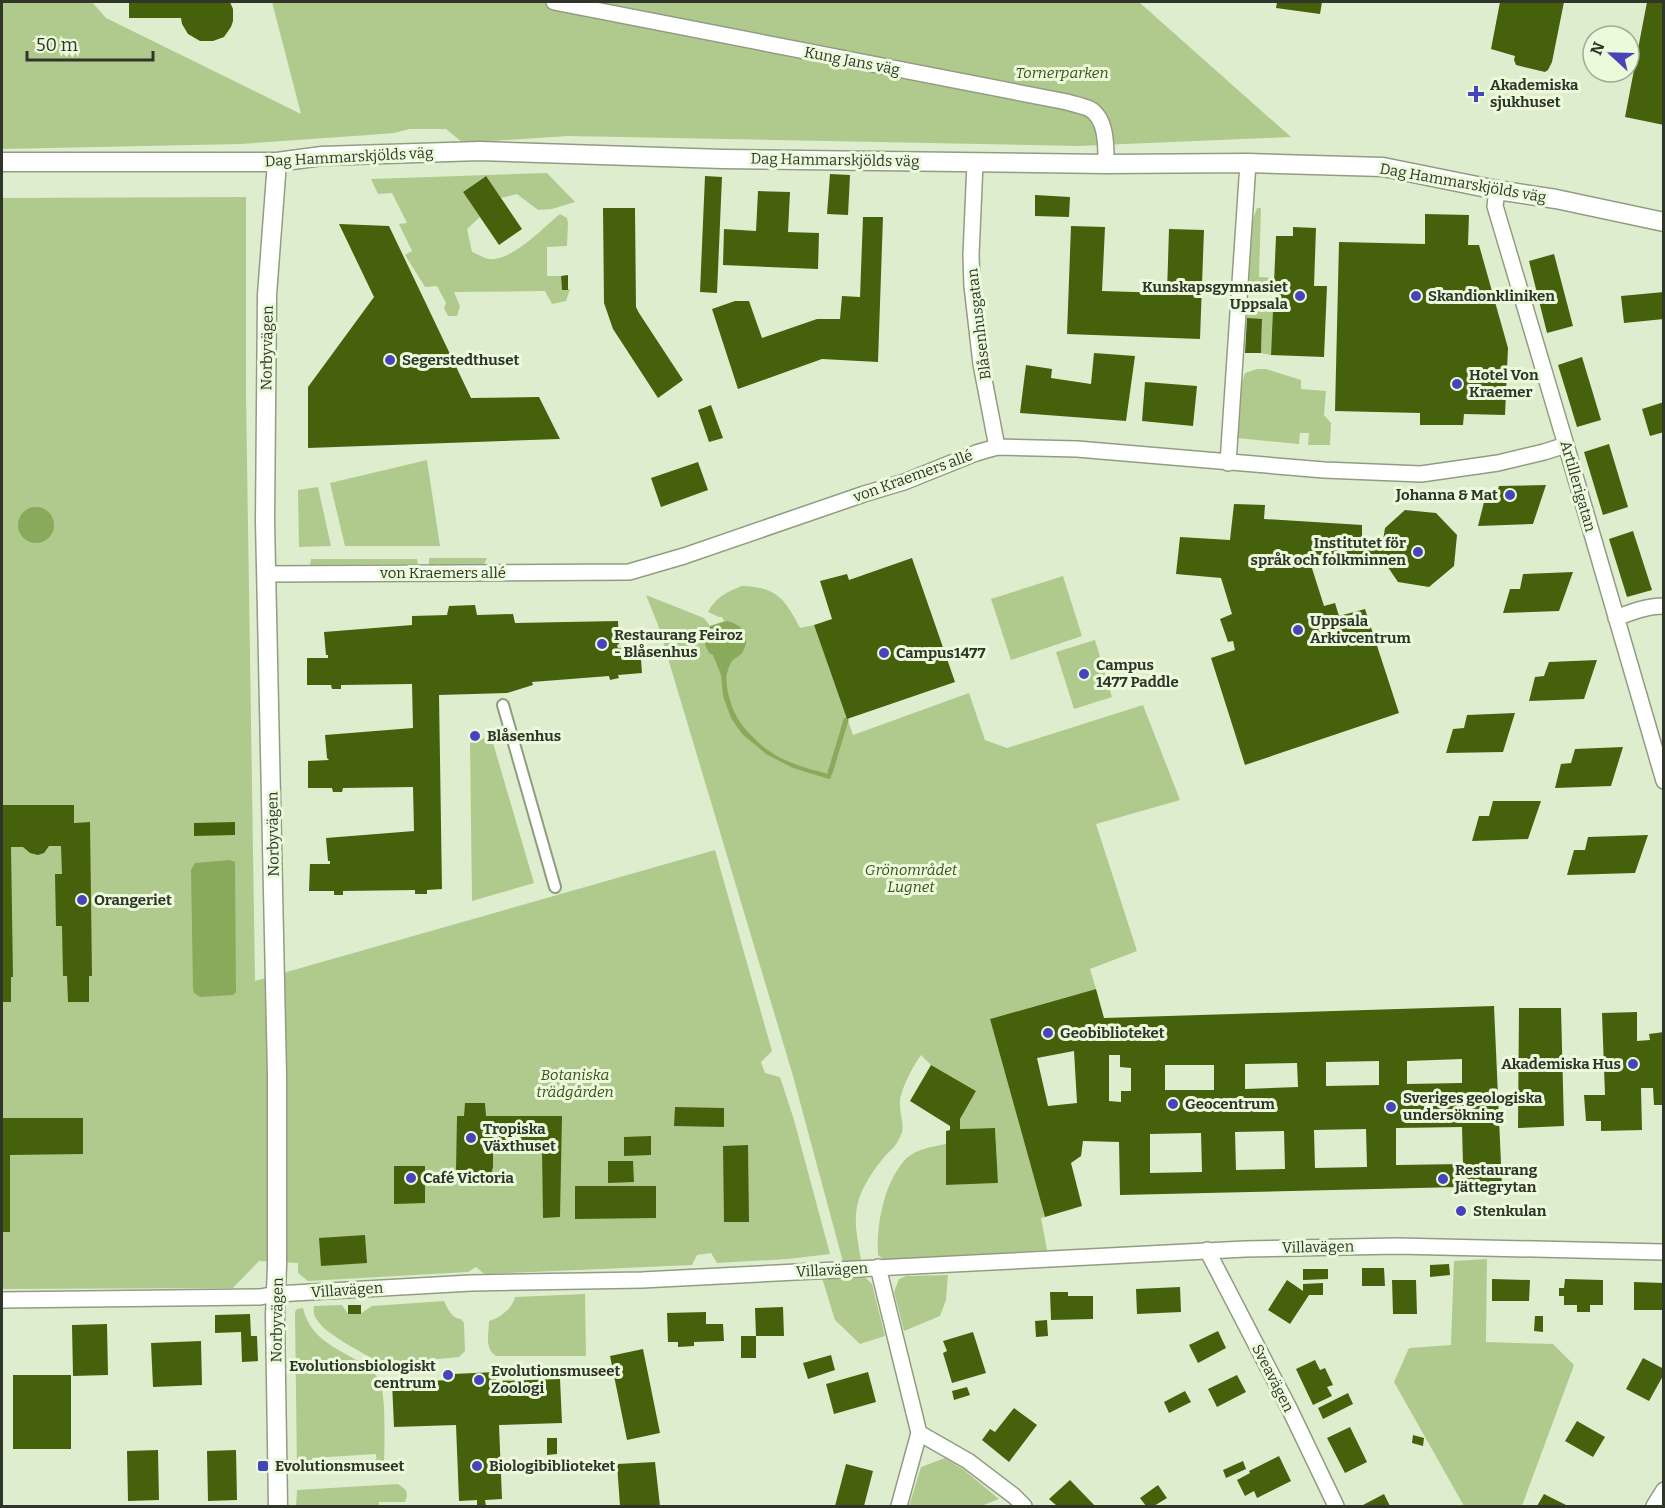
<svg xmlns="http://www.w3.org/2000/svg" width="1665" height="1508" font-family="Bitter,serif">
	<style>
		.green { fill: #b0ca8e }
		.water { fill: #8aaa5b }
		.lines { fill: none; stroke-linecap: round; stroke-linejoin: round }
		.stream { stroke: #8aaa5b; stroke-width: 5 }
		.building { fill: #46610c; fill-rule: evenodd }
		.pedestrian-casing { stroke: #919d81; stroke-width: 14 }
		.minor-casing { stroke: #919d81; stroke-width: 18 }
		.tertiary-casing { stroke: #919d81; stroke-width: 21 }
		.pedestrian { stroke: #fff; stroke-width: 10 }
		.minor { stroke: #fff; stroke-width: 15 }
		.tertiary { stroke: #fff; stroke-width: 18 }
		.poi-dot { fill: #4544ba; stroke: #ecfadc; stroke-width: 2 }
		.labels { text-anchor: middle; stroke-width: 6; stroke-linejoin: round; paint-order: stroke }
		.street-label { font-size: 15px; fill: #30352a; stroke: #ecfadc }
		.park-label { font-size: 15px; font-style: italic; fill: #3b4f17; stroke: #ecfadc }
		.poi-label { font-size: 15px; font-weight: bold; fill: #30352a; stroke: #ecfadc; text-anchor: start }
	</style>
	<rect width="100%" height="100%" fill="#dfedcf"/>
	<path class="green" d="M2,2H92L106,18L301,114L272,2H1139L1291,137L1078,146L568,136L463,143L446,129H410L394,133L369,135L240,144L2,149Z
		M547,173L575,202L552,209L538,210L517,194L501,198L485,176L463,192L480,217L467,229L472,252C477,254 484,258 489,259C511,262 544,227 560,214L567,218L568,223L567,246L547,247V276H561L562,289H570L566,301L552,304L545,291L454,292L460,306L457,316H448L444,308L446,303L437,286L425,287L405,255L412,251L399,224L407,223L392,193L378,194L371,179Z
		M246,197V394L255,981L715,850L772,1051L761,1062L765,1073L780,1077L794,1120L830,1254L788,1259L717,1263L711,1253L697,1255L692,1265L486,1274L483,1273L476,1267L468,1272L308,1281L298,1273V1263L259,1261L233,1288L2,1289V198Z
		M1257,208H1261L1259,277L1274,278V292L1246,288L1253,219Z
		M1245,298L1273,300L1271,355L1261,353L1262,320L1247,318Z
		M1257,369H1266L1301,380V389L1326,391L1324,415L1331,423L1330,445H1308L1309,433H1300L1299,444L1237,438L1240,389L1245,373Z
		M427,460L440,546H345L330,483Z
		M318,487L331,546L299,547L298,490Z
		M429,558H487L484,564L429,565Z
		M311,559H417L418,564L310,565Z
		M1063,576L1082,636L1011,660L991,599Z
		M742,586C777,587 785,599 800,628L814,625L853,735L969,693L985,740L1007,748L1143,705L1180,800L1096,824L1137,951L1090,969L1096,989L990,1019L1045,1217L1041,1218L1047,1250L886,1261L878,1255C876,1225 884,1184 904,1161C914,1149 932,1147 946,1144L947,1185L998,1183L995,1128L960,1129V1119L976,1091L931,1065L921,1055C913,1066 899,1092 900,1105C900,1114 904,1124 902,1132C896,1149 890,1149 881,1161C869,1176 857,1195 856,1215C855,1230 859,1246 861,1261L843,1262L793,1076L658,625L646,595L704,618L710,626L724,621L722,617H719L708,612C716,597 726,592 742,586Z
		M1095,640L1112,697L1074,709L1056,652Z
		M491,736L534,883L472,901L470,743Z
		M1487,1259L1486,1342L1553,1344L1574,1365L1522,1506H1464L1394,1382L1409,1348L1451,1345L1454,1261Z
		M948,1275L946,1300L940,1316L904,1331L894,1292L899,1279L906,1276Z
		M856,1276L865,1277L872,1284L885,1336L860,1344L835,1320L822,1278Z
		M585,1294L586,1356H496C484,1349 489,1333 489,1321C500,1318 512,1309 515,1297Z
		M444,1301C448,1309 452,1319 461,1319L464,1323L465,1351L459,1357L387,1364L380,1363C364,1353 326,1335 317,1320C314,1316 313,1311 314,1306L342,1305L348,1314H360L372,1306Z
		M303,1308C310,1338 334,1347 358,1361C366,1366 374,1371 379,1380C387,1394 384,1449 384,1468L377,1472L376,1454L312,1458L311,1473L307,1474L297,1473L295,1312L297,1309Z
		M945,1458L964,1470L999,1499L981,1506H909L921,1467Z
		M398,1484L406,1490L407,1496L405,1502H379V1506H296L297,1490Z"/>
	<path class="water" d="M18 525a18 18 0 1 1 36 0a18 18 0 1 1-36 0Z
		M727,621C736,623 744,628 746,638C747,643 744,652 740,655C738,657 735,658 733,660C730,662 728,670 727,673C725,685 729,698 733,709C740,725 746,730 758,742C778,761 802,767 828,774L830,773L831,778L829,779L793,768L766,754L742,734L731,718L723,696L721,675L713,655L709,653L705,645V636L710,626Z
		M230,860L235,862L236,992L233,995L200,997L194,993L193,988L191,870L195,863Z"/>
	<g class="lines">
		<path class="stream" d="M830,773L846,720"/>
	</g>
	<path class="building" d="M129,2H230L233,9V21L231,27L224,37L213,41H200L188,34L182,24L181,18H129Z
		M1277,2H1322L1320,14L1276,8Z
		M1500,2H1564L1552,62L1548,70L1545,72L1516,65L1514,60L1515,56L1491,49Z
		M1647,2H1664V125L1625,117Z
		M830,174L850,175L848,215L827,214Z
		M486,176L522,229L499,245L463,192Z
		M705,176L722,177L717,293L700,292Z
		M758,191L790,192L788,232L819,233L818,269L723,265L724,229L756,231Z
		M1035,195L1070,197L1069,217L1035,216Z
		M603,208H635L636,307L639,313L683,380L658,398L613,329L604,303Z
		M1425,214L1469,215L1468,245H1479L1508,348L1505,415L1464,414L1463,425H1420V413L1335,411L1339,242L1425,244Z
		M863,217H883L878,362L822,359L738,389L712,309L735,301H749L762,338L817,319H840L842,296L860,297Z
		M339,224L389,226L471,398L539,397L560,439L308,448V387L374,297Z
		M1071,226L1105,227L1102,291L1167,293L1169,229L1204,230L1200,339L1067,334Z
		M1293,227L1316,228L1314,286H1327L1324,357L1271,355L1276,236H1293Z
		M1554,254L1573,326L1547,333L1529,261Z
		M568,275V290H562L561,276Z
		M1664,292V319L1624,323L1621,296Z
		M1247,318L1262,319L1261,353H1245Z
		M1094,353L1135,356L1126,421L1020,413L1026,365L1052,369L1051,378L1091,384Z
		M1582,357L1601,420L1577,427L1558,365Z
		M1145,382L1197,386L1193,426L1142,421Z
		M1664,402V432L1650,436L1642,409Z
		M711,405L723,438L709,442L698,410Z
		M1609,444L1628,507L1603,515L1584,452Z
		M698,462L708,490L661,507L651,478Z
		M1546,485L1533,524L1478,526L1484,502H1494L1499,486Z
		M1234,504L1265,505L1264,519L1362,525V545L1382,547L1385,528L1405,510L1436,513L1457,535L1454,566L1429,587L1398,582L1381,557L1360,555L1358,564L1320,560L1310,562L1324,606L1335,603L1339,616L1365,609L1399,713L1245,765L1211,658L1235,650L1233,641L1228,642L1220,619L1232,614L1221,578L1176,574L1180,537L1230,540Z
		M1633,531L1652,590L1627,597L1609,539Z
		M912,558L955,682L847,719L814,625L832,619L820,581L847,574L849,580Z
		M1573,572L1559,611L1503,613L1510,589H1520L1523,574Z
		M475,605L477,615L513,614L515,623L618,621L619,644L617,645L618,648L640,646L642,673L618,675L619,678L610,680L609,676L532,682L533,685L507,693L439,695L442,889L427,890V894H415V890L343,891V895H334V891H309L310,864H330V861H328L326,838L414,831L413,787L343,788L342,792H333L332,788H308V761L329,760L327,758L325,735L413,728L412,684L341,685V689H332L331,685H307V658H328V655H326L324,632L412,625V616L447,615L449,606Z
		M1597,660L1584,699L1529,701L1535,677L1544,676L1549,662Z
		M1515,713L1503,752L1446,753L1453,729L1464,728L1467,715Z
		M1623,747L1611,786L1555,788L1561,764L1571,763L1575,749Z
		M1493,801H1541L1528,839L1472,841L1479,816H1489Z
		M2,805H74V823L90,822L92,976H89V1002H68L67,976H63L62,926H56L55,874H62L61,846H49L44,853L38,855L30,853L23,847H11L13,977H11V1002H2Z
		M235,822V835L194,836V823Z
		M1648,835L1635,873L1567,875L1574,850H1585L1588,837Z
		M1096,989L1104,1018L1494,1006L1502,1186L1120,1195L1119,1142L1083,1141L1081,1156L1071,1163L1082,1206L1045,1217L990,1019ZM1074,1051L1077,1103L1048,1106L1037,1058ZM1109,1055H1120V1067L1131,1068V1091H1121V1102L1109,1101ZM1462,1059V1083L1407,1084V1061ZM1379,1061V1085L1326,1086V1062ZM1297,1063L1298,1087L1245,1089V1064ZM1165,1065H1214V1090H1165ZM1462,1127L1463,1164L1396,1165V1128ZM1366,1129L1367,1167L1315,1168L1314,1130ZM1284,1131L1285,1169L1236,1170L1235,1132ZM1201,1133L1202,1172L1150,1173V1134Z
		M1519,1008H1561L1564,1126L1518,1128Z
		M1637,1012V1041L1650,1040L1649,1034L1664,1032V1105H1654L1653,1088H1641L1642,1130L1601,1131V1121H1586L1584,1095H1605L1602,1013Z
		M931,1065L976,1091L960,1119V1129L995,1128L998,1183L946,1185V1131L950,1130V1126L910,1101Z
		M465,1103H485L486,1116H562L560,1217L543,1218L542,1149H493V1167L491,1175L486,1179L478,1183L470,1182L460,1176L456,1170L457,1116H464Z
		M675,1107L724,1108V1127L674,1126Z
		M2,1118H83V1154L10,1155V1232H2Z
		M651,1136V1155L624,1156V1137Z
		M748,1145L749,1222H724L723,1146Z
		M608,1161H633L634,1182L608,1183Z
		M394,1166H425V1203L394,1204Z
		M575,1186H656V1218L575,1219Z
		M365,1235L367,1263L321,1266L319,1238Z
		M1449,1264L1450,1275L1430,1277V1265Z
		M1362,1268H1384L1385,1286H1362Z
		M1303,1269H1328V1279L1303,1280Z
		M1492,1279L1530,1280L1529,1301H1492Z
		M1565,1279L1603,1280V1305H1590V1312H1577V1305H1564V1296H1559V1288H1564Z
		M1287,1280L1303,1291V1284L1323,1283V1295H1309L1290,1324L1268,1310Z
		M1392,1280H1416L1417,1314H1393Z
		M1634,1282L1664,1283V1310H1634Z
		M1180,1287L1181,1312L1137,1314L1136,1289Z
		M1050,1292H1068V1296H1093V1319L1051,1320Z
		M348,1305H361V1314H348Z
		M783,1307L784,1336H756V1358H741V1336H756L755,1308Z
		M706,1312V1324H723L724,1341L694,1342V1346L678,1347V1342H668L667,1313Z
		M250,1314L251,1336H257L258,1361L242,1362L241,1332L215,1333V1315Z
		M1535,1316H1543V1332L1534,1331Z
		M1047,1320L1048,1336L1036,1337L1035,1321Z
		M107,1324L108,1375L73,1376L72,1325Z
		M1218,1331L1226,1348L1198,1363L1189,1345Z
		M973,1332L986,1373L952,1383L943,1353L947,1351L943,1341Z
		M201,1341L202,1385L153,1387L151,1343Z
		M643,1349L660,1433L627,1440L610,1356Z
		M831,1355L835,1370L808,1379L803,1363Z
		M1643,1358L1664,1369V1374L1649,1401L1626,1389Z
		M1315,1360L1320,1370L1325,1368L1333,1385L1327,1387L1332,1396L1313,1405L1296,1369Z
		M496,1372V1381L560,1379L562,1423L499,1425L502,1499L485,1500L486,1506H477V1500L459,1501L456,1425L394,1427L392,1382L453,1380V1374Z
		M868,1372L876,1402L834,1414L826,1384Z
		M13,1375H71V1449H13Z
		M1237,1375L1246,1392L1217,1407L1208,1389Z
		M967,1387L970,1395L954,1400L952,1391Z
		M1185,1391L1191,1402L1169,1413L1164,1402Z
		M1348,1393L1353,1404L1323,1419L1318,1408Z
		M1014,1408L1037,1425L1009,1462L982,1440L990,1429L995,1432Z
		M1577,1421L1605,1437L1593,1457L1565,1441Z
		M1350,1427L1367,1462L1345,1473L1327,1438Z
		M1413,1435L1424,1438L1423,1446L1412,1443Z
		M547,1438H557V1454L547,1455Z
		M158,1450L159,1500L128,1501L127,1451Z
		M236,1450L237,1500L208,1501L207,1451Z
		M1279,1456L1291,1481L1257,1498L1254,1491L1245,1496L1237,1480L1250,1473L1249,1471Z
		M1243,1461L1246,1469L1226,1478L1223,1470Z
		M655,1462L660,1506H620L617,1464Z
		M846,1464L873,1471L864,1506H835Z
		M1070,1480L1095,1506H1057L1049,1499Z
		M1158,1485L1167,1498L1154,1506H1146L1140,1498Z
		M1384,1494L1390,1506H1361Z
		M1544,1494L1568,1506H1537Z"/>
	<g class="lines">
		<defs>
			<path id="pedestrian" d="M503,705L555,887"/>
			<path id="minor" d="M554,2L1067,102C1074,104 1084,106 1090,109C1107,119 1106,147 1106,164
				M975,163L971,255L972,286L981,364L997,447
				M1497,190L1495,206L1566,445L1664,781
				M1228,463L1248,163
				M267,574L629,572L684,556L864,494L904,482L976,453L997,447L1077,449L1324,470L1421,474L1498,463L1544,452L1566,445
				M1616,618C1631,612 1647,606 1664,606
				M1207,1250L1290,1410L1336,1506
				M878,1267L919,1433L968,1461L1014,1496L1024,1506
				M2,1300L260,1297L276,1294L471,1283L642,1280L1245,1249L1397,1246L1664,1252
				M899,1506L919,1433
				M1654,1506L1664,1490"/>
			<path id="tertiary" d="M2,162H277L322,156L480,151L723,159L1106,164L1248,163L1383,167L1497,190L1556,199L1664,222
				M277,162L267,295L265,521L277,1075V1266L275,1316L278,1506"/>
		</defs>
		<use href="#pedestrian" class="pedestrian-casing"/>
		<use href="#minor" class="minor-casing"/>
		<use href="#tertiary" class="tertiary-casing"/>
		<use href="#pedestrian" class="pedestrian"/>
		<use href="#minor" class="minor"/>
		<use href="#tertiary" class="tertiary"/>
	</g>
	<g class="poi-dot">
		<path d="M1473 85h6v6h6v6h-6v6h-6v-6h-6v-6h6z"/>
		<circle cx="1300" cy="296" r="6"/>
		<circle cx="1416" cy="296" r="6"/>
		<circle cx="390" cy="360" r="6"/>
		<circle cx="1457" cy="384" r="6"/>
		<circle cx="1510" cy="495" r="6"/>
		<circle cx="1418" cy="552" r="6"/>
		<circle cx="1298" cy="630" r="6"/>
		<circle cx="602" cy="644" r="6"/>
		<circle cx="884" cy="653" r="6"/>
		<circle cx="1084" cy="674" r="6"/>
		<circle cx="475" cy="736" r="6"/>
		<circle cx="82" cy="900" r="6"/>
		<circle cx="1048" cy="1033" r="6"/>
		<circle cx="1633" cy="1064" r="6"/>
		<circle cx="1173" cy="1104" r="6"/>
		<circle cx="1391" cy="1107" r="6"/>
		<circle cx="471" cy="1138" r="6"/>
		<circle cx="411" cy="1178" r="6"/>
		<circle cx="1443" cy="1179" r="6"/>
		<circle cx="1461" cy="1211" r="6"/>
		<circle cx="448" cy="1375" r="6"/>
		<circle cx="479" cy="1380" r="6"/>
		<rect x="257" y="1460" width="12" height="12" rx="3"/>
		<circle cx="477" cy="1466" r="6"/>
	</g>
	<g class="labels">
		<g class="street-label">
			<text transform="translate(852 61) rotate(11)" y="5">Kung Jans väg</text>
			<text transform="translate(349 157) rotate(-3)" y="5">Dag Hammarskjölds väg</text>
			<text transform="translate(835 160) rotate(1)" y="5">Dag Hammarskjölds väg</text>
			<text transform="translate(1463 183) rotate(10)" y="5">Dag Hammarskjölds väg</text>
			<text transform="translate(979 324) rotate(-97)" y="5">Blåsenhusgatan</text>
			<text transform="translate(267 348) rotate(-89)" y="5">Norbyvägen</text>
			<text transform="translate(913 476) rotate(-20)" y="5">von Kraemers allé</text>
			<text transform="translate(1578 486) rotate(74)" y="5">Artillerigatan</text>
			<text x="443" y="578">von Kraemers allé</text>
			<text transform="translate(273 834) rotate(-91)" y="5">Norbyvägen</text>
			<text transform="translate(1318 1247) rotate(-1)" y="5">Villavägen</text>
			<text transform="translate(832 1270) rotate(-3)" y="5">Villavägen</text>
			<text transform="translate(347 1290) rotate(-4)" y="5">Villavägen</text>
			<text transform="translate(277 1320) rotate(-89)" y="5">Norbyvägen</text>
			<text transform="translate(1273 1378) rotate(63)" y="5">Sveavägen</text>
		</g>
		<g class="park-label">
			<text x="1062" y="78">Tornerparken</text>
			<text x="911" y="875">Grönområdet<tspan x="911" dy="17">Lugnet</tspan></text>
			<text x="575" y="1080">Botaniska<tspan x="575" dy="17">trädgården</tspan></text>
		</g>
		<g class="poi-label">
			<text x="1490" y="90">Akademiska<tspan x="1490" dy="17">sjukhuset</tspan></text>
			<text x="1288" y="292" text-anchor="end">Kunskapsgymnasiet<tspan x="1288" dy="17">Uppsala</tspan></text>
			<text x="1428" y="301">Skandionkliniken</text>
			<text x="402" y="365">Segerstedthuset</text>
			<text x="1469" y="380">Hotel Von<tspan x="1469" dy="17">Kraemer</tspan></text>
			<text x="1498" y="500" text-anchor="end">Johanna &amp; Mat</text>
			<text x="1406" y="548" text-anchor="end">Institutet för<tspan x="1406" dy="17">språk och folkminnen</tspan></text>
			<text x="1310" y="626">Uppsala<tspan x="1310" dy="17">Arkivcentrum</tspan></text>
			<text x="614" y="640">Restaurang Feiroz<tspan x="614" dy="17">- Blåsenhus</tspan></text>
			<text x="896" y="658">Campus1477</text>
			<text x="1096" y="670">Campus<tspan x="1096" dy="17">1477 Paddle</tspan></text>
			<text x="487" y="741">Blåsenhus</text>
			<text x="94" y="905">Orangeriet</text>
			<text x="1060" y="1038">Geobiblioteket</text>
			<text x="1621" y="1069" text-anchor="end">Akademiska Hus</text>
			<text x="1403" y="1103">Sveriges geologiska<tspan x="1403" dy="17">undersökning</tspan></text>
			<text x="1185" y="1109">Geocentrum</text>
			<text x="483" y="1134">Tropiska<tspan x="483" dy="17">Växthuset</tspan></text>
			<text x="1455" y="1175">Restaurang<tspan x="1455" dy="17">Jättegrytan</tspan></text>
			<text x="423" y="1183">Café Victoria</text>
			<text x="1473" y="1216">Stenkulan</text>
			<text x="436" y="1371" text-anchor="end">Evolutionsbiologiskt<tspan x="436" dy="17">centrum</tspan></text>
			<text x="491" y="1376">Evolutionsmuseet<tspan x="491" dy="17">Zoologi</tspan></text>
			<text x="275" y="1471">Evolutionsmuseet</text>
			<text x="489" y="1471">Biologibiblioteket</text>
		</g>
	</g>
	<rect width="1665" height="1508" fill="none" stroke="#30352a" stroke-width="6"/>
	<g transform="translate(1611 54) rotate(292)"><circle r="28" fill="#ecfadc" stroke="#a1ab95" stroke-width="1.5"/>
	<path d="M0-4.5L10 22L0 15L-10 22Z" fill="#4544ba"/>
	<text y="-9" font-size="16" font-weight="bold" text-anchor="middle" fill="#30352a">N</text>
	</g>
	<path d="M27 51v9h126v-9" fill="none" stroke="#30352a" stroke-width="3"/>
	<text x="36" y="51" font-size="18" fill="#30352a" stroke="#ecfadc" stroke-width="4.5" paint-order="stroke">50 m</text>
</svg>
